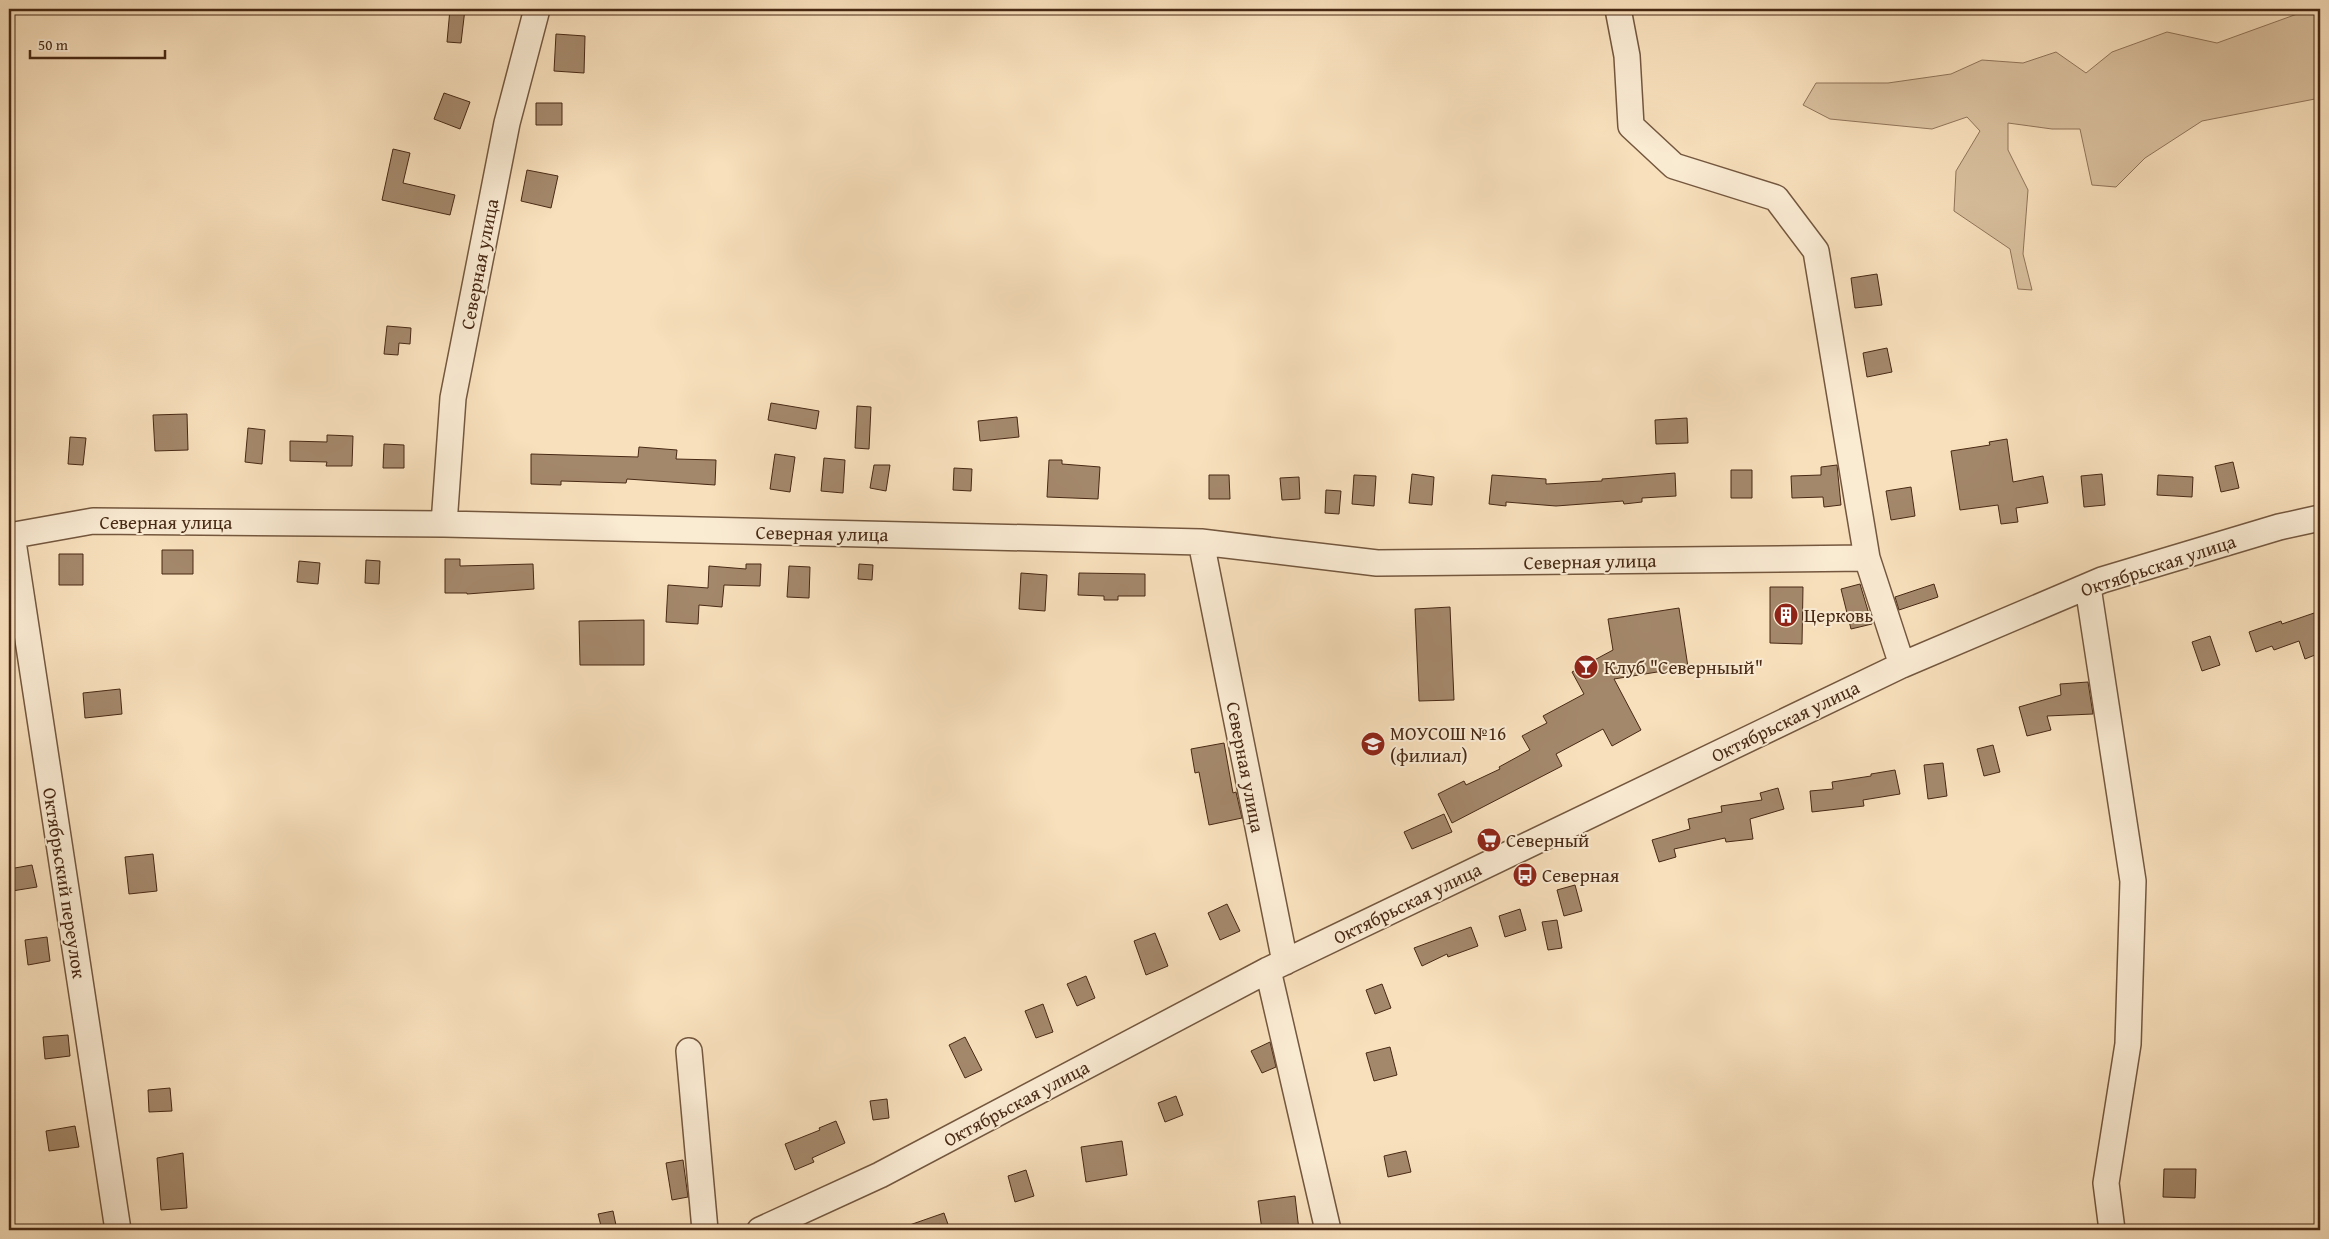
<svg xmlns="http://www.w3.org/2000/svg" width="2329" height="1239" font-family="'Gentium Book Plus',serif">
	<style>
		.green { fill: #dac19f; stroke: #91755a }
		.building { fill: #a4886b; stroke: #482914 }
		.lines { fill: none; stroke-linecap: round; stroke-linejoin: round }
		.minor-casing { stroke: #74573e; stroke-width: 28 }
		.minor { stroke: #faebd3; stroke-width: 25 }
		.labels { text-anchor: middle; stroke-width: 4; stroke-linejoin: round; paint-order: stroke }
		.street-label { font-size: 19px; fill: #482914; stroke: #faebd3 }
		.poi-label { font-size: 19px; fill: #482914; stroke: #faebd3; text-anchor: start }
	</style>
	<rect width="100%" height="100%" fill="#f8e0bc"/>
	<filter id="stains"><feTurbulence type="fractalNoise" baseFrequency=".004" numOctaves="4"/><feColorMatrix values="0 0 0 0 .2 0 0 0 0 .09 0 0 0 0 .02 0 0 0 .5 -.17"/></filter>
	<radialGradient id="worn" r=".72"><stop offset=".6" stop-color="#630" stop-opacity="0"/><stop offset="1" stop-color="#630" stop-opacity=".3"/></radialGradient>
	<path class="green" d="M2311,9H2320V98L2202,121L2145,158L2116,187L2092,185L2080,129H2052L2008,123V150L2028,190L2023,254L2032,290L2018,289L2010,249L1954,211L1956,171L1980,131L1967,117L1932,129L1830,119L1803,105L1816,83H1888L1951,74L1982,60L2023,63L2056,52L2086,73L2112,52L2167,32L2217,43Z"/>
	<path class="building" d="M450,9H465L461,43L447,42Z
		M556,34L585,36L584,73L554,71Z
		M444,93L470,102L460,129L434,119Z
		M536,103H562V125H536Z
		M393,149L410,153L403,183L455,195L450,215L382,200Z
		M527,170L558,176L551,208L521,201Z
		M1877,274L1882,305L1855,308L1851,278Z
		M387,326L411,328L410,344L399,343L398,355L384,354Z
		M1887,348L1892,372L1867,377L1863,353Z
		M771,403L819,411L816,429L768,420Z
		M857,406L871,407L869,449L855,448Z
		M187,414L188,450L155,451L153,415Z
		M1017,417L1019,437L980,441L978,421Z
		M1687,418L1688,443L1656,444L1655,420Z
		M248,428L265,430L262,464L245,462Z
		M327,435L353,436L352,466H326L327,462L290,461V441L327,442Z
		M70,437L86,438L83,465L68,464Z
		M2007,439L2013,482L2043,476L2048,503L2016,508L2018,522L2001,524L1998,505L1960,510L1951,451L1990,445L1989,442Z
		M384,444L404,445V468H383Z
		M639,447L677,450L676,459L716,460L715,485L627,479L626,483L561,481V485L531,484V454L638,457Z
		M775,454L795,457L790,492L770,489Z
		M824,458L845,460L843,493L821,491Z
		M1049,460H1062V464L1100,467L1098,499L1047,497Z
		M2233,462L2239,488L2221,492L2215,466Z
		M874,465H890L886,491L870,488Z
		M1837,465L1841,505L1824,507L1823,497L1792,498L1791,476L1821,475V467Z
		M954,468L972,469L971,491L953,490Z
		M1731,470H1752V498H1731Z
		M1675,473L1676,496L1642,498V502L1624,504L1623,501L1556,506L1506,502V506L1489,504L1492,475L1546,479V484L1602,481V479L1615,478Z
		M1412,474L1434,477L1432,505L1409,503Z
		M2102,474L2105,505L2084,507L2081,476Z
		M1209,475H1229L1230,499H1209Z
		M1354,475L1376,476L1374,506L1352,504Z
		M2158,475L2193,477L2192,497L2157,495Z
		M1299,477L1300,499L1282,500L1280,478Z
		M1911,487L1915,516L1891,520L1886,491Z
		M1326,490L1341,491L1339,514L1325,513Z
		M162,550H193V574H162Z
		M59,554H83V585H59Z
		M445,559H460V566L533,564L534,589L467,594V593H445Z
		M366,560L380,561L379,584L365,583Z
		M299,561L320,563L318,584L297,582Z
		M746,564H761L760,586L724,585L722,607L699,605L698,624L666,622L668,585L708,588L709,566L746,569Z
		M859,564L873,565L872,580L858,579Z
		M789,566L810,567L809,598L787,597Z
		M1021,573L1047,575L1045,611L1019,609Z
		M1079,573L1145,574V596H1118V600H1104V596L1078,595Z
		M1860,584L1872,624L1851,629L1841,589Z
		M1934,584L1938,597L1899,610L1895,597Z
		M1770,587H1803L1802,644L1770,643Z
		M1450,607L1454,700L1419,701L1415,609Z
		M1679,608L1688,667L1614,679L1641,730L1612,746L1603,729L1556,754L1562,766L1452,823L1438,794L1464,781L1466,785L1500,769L1499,767L1530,750L1522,736L1547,723L1543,716L1584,694L1572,672L1613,650L1608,619Z
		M2320,611V653L2305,659L2299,641L2274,650L2272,646L2256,652L2249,632L2281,621L2282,624Z
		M644,620V665H580L579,621Z
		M2210,636L2220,665L2202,671L2192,642Z
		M2088,682L2093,714L2047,716L2051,730L2027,736L2019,707L2061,695L2060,684Z
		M120,689L122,714L85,718L83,693Z
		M1224,743L1233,793L1236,792L1242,818L1209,825L1199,772L1195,773L1191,749Z
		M1993,745L2000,772L1984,776L1977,749Z
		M1943,763L1947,796L1928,799L1924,765Z
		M1895,770L1900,794L1863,800L1864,806L1812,812L1810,791L1833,789L1832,782L1871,776V774Z
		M1778,788L1784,809L1750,819L1753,839L1726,842L1725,838L1674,849L1676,857L1659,862L1652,840L1690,829L1688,819L1722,812L1721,806L1762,800L1760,793Z
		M1444,814L1452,832L1412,849L1404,832Z
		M153,854L157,891L129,894L125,857Z
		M32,865L37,887L12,891L9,869Z
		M1575,885L1582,911L1564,916L1557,890Z
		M1227,904L1240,931L1220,940L1208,913Z
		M1520,909L1526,930L1505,937L1499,916Z
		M1557,920L1562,948L1548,950L1542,922Z
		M1471,927L1478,946L1448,957L1447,954L1422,966L1414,948Z
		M1155,933L1168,966L1146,975L1134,941Z
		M47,937L50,961L28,965L25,940Z
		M1086,976L1095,998L1077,1006L1067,984Z
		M1382,984L1391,1008L1375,1014L1366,990Z
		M1043,1004L1053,1032L1036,1038L1025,1011Z
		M68,1035L70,1056L45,1059L43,1037Z
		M965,1037L982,1070L965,1078L949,1045Z
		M1270,1042L1276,1067L1262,1073L1251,1051Z
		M1390,1047L1397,1075L1374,1081L1366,1053Z
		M170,1088L172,1111L149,1112L148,1090Z
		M1176,1096L1183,1115L1165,1122L1158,1103Z
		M887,1099L889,1118L873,1120L870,1101Z
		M836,1121L845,1143L812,1158L814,1162L795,1170L785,1144L820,1130L819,1128Z
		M75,1126L79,1147L49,1151L46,1131Z
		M1122,1141L1127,1175L1086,1182L1081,1147Z
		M1406,1151L1411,1172L1388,1177L1384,1156Z
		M183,1153L187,1208L161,1210L157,1158Z
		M683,1160L688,1197L672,1200L666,1163Z
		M2164,1169H2196L2195,1198L2163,1197Z
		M1026,1170L1034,1196L1015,1202L1008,1176Z
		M1295,1196L1299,1230H1262L1258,1201Z
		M613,1211L617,1230H602L598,1214Z
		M944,1213L950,1230H901V1228Z"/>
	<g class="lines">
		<defs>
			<path id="minor" d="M1618,9L1627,56L1631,126L1674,166L1776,198L1816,251L1867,558
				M444,524L453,398L507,123L537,9
				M12,535L118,1230
				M9,536L93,521L444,524L1201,542L1377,563L1867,558L1902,665
				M1201,542L1285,962
				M2088,587L2133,881L2128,1044L2106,1183L2112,1230
				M1268,970L1328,1230
				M689,1051L705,1230
				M760,1230L880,1175L1268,970L1902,665L2102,580L2279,527L2320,518"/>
		</defs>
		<use href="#minor" class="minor-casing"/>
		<use href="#minor" class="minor"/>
	</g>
	<defs>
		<symbol id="building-disc" viewBox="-11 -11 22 22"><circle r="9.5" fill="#8f2418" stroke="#faebd3"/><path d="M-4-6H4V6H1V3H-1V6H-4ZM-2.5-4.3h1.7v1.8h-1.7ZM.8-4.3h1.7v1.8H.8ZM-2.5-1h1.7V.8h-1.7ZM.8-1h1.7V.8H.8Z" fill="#fff"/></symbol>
		<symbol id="bar-disc" viewBox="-11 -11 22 22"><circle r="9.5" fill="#8f2418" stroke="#faebd3"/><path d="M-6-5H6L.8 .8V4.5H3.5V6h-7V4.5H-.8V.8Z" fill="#fff"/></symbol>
		<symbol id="school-disc" viewBox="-11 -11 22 22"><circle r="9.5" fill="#8f2418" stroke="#faebd3"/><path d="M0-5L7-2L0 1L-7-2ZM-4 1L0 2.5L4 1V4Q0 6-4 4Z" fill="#fff"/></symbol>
		<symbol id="supermarket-disc" viewBox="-11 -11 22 22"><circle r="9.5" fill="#8f2418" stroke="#faebd3"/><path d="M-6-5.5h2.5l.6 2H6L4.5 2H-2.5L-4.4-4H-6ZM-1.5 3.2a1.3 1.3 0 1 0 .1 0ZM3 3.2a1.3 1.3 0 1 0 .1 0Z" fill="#fff"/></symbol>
		<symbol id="bus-disc" viewBox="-11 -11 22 22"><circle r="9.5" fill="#8f2418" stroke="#faebd3"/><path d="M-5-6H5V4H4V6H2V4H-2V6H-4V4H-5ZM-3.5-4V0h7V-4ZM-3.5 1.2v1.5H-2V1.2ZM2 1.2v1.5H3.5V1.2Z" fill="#fff"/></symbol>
	</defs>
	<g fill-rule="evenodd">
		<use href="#building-disc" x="1772" y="601" width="28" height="28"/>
		<use href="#bar-disc" x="1572" y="653" width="28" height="28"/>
		<use href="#school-disc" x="1359" y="730" width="28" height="28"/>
		<use href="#supermarket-disc" x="1475" y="826" width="28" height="28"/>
		<use href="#bus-disc" x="1511" y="861" width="28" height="28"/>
	</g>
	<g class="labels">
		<g class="street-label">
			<text transform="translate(479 264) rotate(-79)" y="7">Северная улица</text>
			<text x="166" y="529">Северная улица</text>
			<text transform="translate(822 533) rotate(1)" y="7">Северная улица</text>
			<text transform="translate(1590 561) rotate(-1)" y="7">Северная улица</text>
			<text transform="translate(2158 565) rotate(-18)" y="7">Октябрьская улица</text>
			<text transform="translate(1785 721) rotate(-26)" y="7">Октябрьская улица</text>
			<text transform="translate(1246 767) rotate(79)" y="7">Северная улица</text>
			<text transform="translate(65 883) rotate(81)" y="7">Октябрьский переулок</text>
			<text transform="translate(1407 903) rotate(-26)" y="7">Октябрьская улица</text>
			<text transform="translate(1016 1103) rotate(-28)" y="7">Октябрьская улица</text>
		</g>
		<g class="poi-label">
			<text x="1804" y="622">Церковь</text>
			<text x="1604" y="674">Клуб "Северныый"</text>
			<text x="1390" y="740">МОУСОШ №16<tspan x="1390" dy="22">(филиал)</tspan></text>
			<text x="1506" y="847">Северный</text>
			<text x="1542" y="882">Северная</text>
		</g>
	</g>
	<rect width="2329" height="1239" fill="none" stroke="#f8e0bc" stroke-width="30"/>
	<rect x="10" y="10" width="2309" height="1219" fill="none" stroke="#482914" stroke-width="2.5"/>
	<rect x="15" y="15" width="2299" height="1209" fill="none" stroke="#482914"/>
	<path d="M30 50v8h135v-8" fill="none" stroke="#482914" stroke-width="2.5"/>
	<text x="38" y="50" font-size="15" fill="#482914" stroke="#faebd3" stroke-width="4" paint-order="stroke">50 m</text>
	<rect width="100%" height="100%" filter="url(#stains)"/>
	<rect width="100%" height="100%" fill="url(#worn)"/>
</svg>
